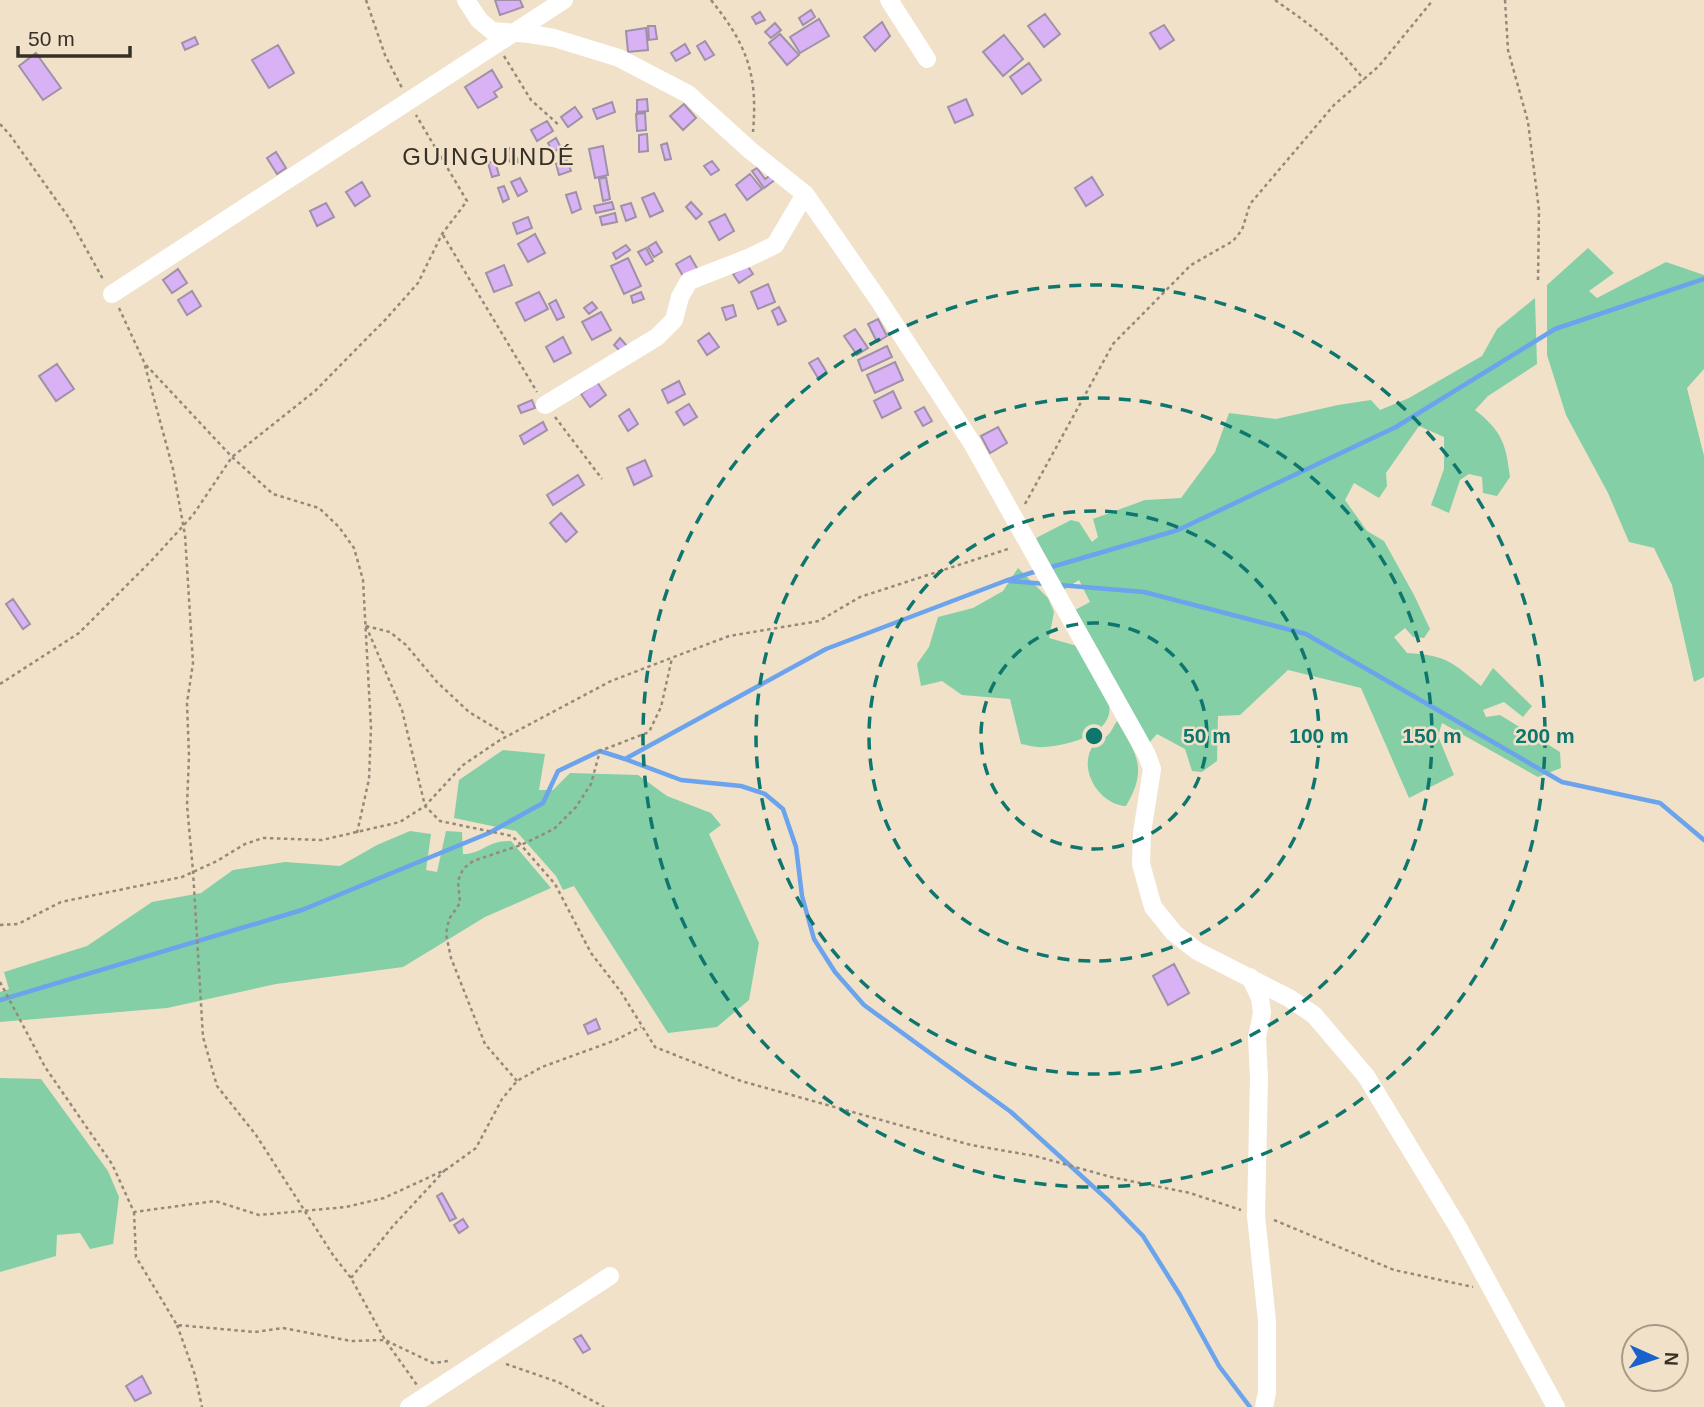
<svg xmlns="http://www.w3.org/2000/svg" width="1704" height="1407" font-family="Helvetica,sans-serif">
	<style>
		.green { fill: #84cfa6 }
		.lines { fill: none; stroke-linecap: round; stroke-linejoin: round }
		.stream { stroke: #6ba3ed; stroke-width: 4.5 }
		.building { fill: #d8b2f4; stroke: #9e91a8; stroke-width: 2 }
		.path { stroke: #958a79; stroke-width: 2.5; stroke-dasharray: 3.5 3.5; stroke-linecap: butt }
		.street { stroke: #fff; stroke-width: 18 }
		.ring { fill: none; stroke: #0f766e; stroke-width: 3.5; stroke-dasharray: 12 9 }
		.labels { text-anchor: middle; stroke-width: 5; stroke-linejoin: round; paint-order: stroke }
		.quarter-label { font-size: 24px; letter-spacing: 2px; fill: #363026; stroke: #f1e1c9 }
		.centre { fill: #0f766e; stroke: #f1e1c9; stroke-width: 3.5 }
		.ring-label { font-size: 21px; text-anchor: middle; font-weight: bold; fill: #0f766e; stroke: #f1e1c9; stroke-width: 5; stroke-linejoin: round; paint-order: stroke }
	</style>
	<rect width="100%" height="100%" fill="#f1e1c9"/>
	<path class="green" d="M1588,248L1614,273L1589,291L1597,298L1666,262L1704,275V369L1687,388L1704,456V677L1694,682L1672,585L1654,548L1629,542L1608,493L1566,415L1547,355V285Z
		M1535,298L1537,364L1488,396L1475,410C1502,431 1506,444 1510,477L1497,496L1483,493L1482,477L1469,474L1460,480L1449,513L1431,505L1444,469V437L1419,426L1386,473L1387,486L1379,498L1354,483L1345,500L1367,531L1384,541L1414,595L1430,629L1424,638L1413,637L1405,628L1394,637L1407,653C1446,655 1452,662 1481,686L1493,668L1532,706L1523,717L1504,702L1483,710L1486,717L1500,715L1560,752L1561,768L1538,777L1442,723L1438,736L1454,775L1409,798L1361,688L1288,670L1240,715L1218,716L1217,761L1202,772L1192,771L1185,749L1157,734L1149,743L1073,611L1090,602L1079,580L1062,591L1036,538L1071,520L1079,522L1092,542L1098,537L1093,519L1145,500L1181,498L1215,452L1229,413L1276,419L1338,405L1371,400L1380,410L1409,398L1482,356L1497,329Z
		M1018,568L1048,598L1054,612L1049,638L1077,646C1084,659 1107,691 1109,704C1115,735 1065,746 1043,747C1036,748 1028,745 1021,744L1010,699L962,695L942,681L921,686L917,664L929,647L938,617L973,608L1003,591Z
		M1117,721C1137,754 1148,769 1126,806C1100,805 1076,769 1094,744C1098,740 1104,739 1108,735C1112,731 1114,725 1117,721Z
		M503,750L545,754L539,790H553L570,773L638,775L667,796L711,813L721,825L709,834L759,943L749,1000L717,1027L668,1033L574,886L563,890L556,876L516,831L454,818L459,780Z
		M410,831L431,834L426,870L437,872L446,831L462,832L463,854C483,854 487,840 511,841L551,888L485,917L403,967L276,984L167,1008L0,1022V992L9,989L4,972L87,946L152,902L201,893L233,870L285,862L340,866L377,845Z
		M0,1078L41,1079L108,1171L119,1197L113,1244L90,1249L80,1233L57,1235L56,1256L0,1272Z"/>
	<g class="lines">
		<path class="stream" d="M1048,568L1178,530L1396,427L1555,329L1704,279
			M1010,581L1046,584
			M1059,585L1144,592L1306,634L1562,782L1660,803L1704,840
			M625,759L681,780L741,786L765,794L783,809L796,847L802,896L814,939L835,972L864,1005L1011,1112L1109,1201L1143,1236L1180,1295L1219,1366L1250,1407
			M0,1000L302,910L489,833L543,803L558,771L600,751L625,759L826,649L1005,581L1040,570"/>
	</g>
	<path class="building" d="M495,0H520L523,7L500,15Z
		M811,10L815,17L803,25L799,18Z
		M760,12L765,20L756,24L752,17Z
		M1045,14L1060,34L1044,47L1028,26Z
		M819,19L829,36L800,53L790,37Z
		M882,22L890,36L875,51L864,37Z
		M775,23L781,30L771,38L765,32Z
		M1164,25L1174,40L1160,49L1150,33Z
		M648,26H655L657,39L649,40Z
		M646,28L648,50L628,52L626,31Z
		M780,34L799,55L787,65L769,43Z
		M1004,35L1023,59L1003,76L983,52Z
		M195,37L198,44L185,50L182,43Z
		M705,41L714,55L705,60L697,46Z
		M685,44L690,53L676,61L671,53Z
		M278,45L294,73L269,88L252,60Z
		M36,53L61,88L43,100L19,66Z
		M1029,63L1041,80L1022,94L1010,77Z
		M492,70L502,87L494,92L497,97L478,108L465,87Z
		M647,99L648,111L637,112V100Z
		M966,99L973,115L955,123L948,107Z
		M612,102L615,112L597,119L593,109Z
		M684,104L696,118L683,130L670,116Z
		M575,107L582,117L568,127L561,117Z
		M645,113L646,130L637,131L636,114Z
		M547,121L553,131L537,141L531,130Z
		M647,134L648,151L639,152V135Z
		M556,138L561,148L553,152L548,143Z
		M667,143L671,159L665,160L661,145Z
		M603,146L608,175L595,178L589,149Z
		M510,148L519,161L513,166L504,153Z
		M276,152L286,168L277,174L267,158Z
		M567,160L571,171L559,175L556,164Z
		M495,161L499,175L492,177L488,163Z
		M712,161L719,170L711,175L704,166Z
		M757,168L765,179L772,174L776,179L764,188L752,171Z
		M750,174L762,189L747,200L736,185Z
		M606,177L610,199L603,201L599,179Z
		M1092,177L1103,195L1086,206L1075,188Z
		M520,178L527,191L518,196L511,182Z
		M362,182L370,196L355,206L346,192Z
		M504,186L509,199L503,202L498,188Z
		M576,192L581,209L572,213L566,195Z
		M654,193L663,211L650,217L642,198Z
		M612,202L614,209L596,213L594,206Z
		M691,202L702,214L696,219L686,207Z
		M326,203L334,217L317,226L310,211Z
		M631,203L636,217L626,221L621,206Z
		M615,213L617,222L602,225L600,217Z
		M725,214L734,231L719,240L709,222Z
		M528,217L532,228L517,234L513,223Z
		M535,234L545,253L528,262L518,244Z
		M656,242L662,252L654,257L648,247Z
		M626,245L630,250L616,259L613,253Z
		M646,248L653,261L646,265L638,252Z
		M690,256L698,270L684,278L676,264Z
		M628,258L641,286L624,294L611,266Z
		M504,265L512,285L494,292L486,273Z
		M747,265L753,274L739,283L733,274Z
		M178,269L187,283L172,293L163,280Z
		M768,284L775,302L758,309L751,292Z
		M192,291L201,306L187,315L178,300Z
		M539,292L548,309L525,321L516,303Z
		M641,292L644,299L633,303L631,296Z
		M556,300L564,317L557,320L549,304Z
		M592,302L597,308L589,314L584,308Z
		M733,305L736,316L726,320L722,308Z
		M779,307L786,321L778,325L772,311Z
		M601,312L611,330L592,340L582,322Z
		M878,319L887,336L877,342L868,324Z
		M855,329L868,348L857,355L844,336Z
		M709,333L719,347L707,355L698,341Z
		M563,337L571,353L554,362L546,347Z
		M620,338L627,346L621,352L614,345Z
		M887,346L892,357L862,371L858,360Z
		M818,358L827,373L818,378L809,363Z
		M895,362L903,380L875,393L867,375Z
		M57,364L74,389L56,401L39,376Z
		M679,381L685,394L668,403L662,390Z
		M597,382L606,395L590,407L581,394Z
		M893,391L901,408L882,418L874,401Z
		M532,400L535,408L521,413L518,406Z
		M689,404L697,417L684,425L676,412Z
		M924,407L932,421L923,426L915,412Z
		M629,409L638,424L628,431L619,416Z
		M543,422L547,430L524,444L520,436Z
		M998,427L1007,443L990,453L981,436Z
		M645,460L652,476L634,485L627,468Z
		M578,475L584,485L553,505L547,495Z
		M561,513L577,532L566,542L550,523Z
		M13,599L30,624L23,629L6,604Z
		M1174,964L1189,993L1168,1005L1153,976Z
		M596,1019L600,1029L588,1034L584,1025Z
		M442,1193L456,1218L450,1221L437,1196Z
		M463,1219L468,1227L459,1233L454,1225Z
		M581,1335L590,1349L583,1353L574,1339Z
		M142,1376L151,1393L135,1401L126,1386Z"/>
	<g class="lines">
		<path class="path" d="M366,0L385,55L402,88
			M711,0C747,45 758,74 753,132
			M1275,0C1313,27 1335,42 1364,80
			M1505,0L1508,50L1528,122L1539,210L1538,281
			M504,56L531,100L560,126
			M0,124L10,135L69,218L104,281
			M443,235L537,392
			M119,308L144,362L173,469L185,535L193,663L187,703L189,756L187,805L193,871L203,1037L217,1086L256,1135L333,1255L351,1278L385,1340L417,1385
			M146,365L232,457L273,494L319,508L339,527L354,548L363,580L371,728L369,779L357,833
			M555,417L602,479
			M1025,504L1113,344L1191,265L1233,241L1242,230L1250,204L1334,105L1379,66L1433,0
			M366,626L402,710L425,806L440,821L512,836L521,845L555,884L591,953L621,992L655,1047L741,1081L971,1145L1035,1156L1111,1177L1190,1193L1241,1210
			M366,626L390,632L406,645L437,682L469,712L507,735
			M0,684L79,633L152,560L193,515L232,457L315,391L386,319L418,283L442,234L467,201L416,115
			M0,925L18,924L61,902L182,877L217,861L245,844L263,838L322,840L400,822L425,806L463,765L500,740L611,681L729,636L819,621L860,597L1011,548
			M0,982L45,1067L112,1164L134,1212L215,1201L259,1215L346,1207L384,1198L447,1169L476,1148L502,1099L517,1081L542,1067L616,1040L641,1027
			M517,1081L485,1044L451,958L446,934L449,919L460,903L458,881L463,869L473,861L521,845L554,829L576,807L591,784L600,751L649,732L661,707L672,658
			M134,1212L136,1257L177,1325L255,1332L283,1328L351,1341L385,1340L433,1363L448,1361
			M1274,1220L1394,1270L1473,1287
			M351,1278L393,1226L445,1170
			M177,1325L195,1375L202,1407
			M506,1364L558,1382L604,1407"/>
		<path class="street" d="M466,0L479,20L492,31L530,34L554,38L619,58L688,94L751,151L805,194L878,299L972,443L1147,755L1152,769L1142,833L1141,864L1153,907L1174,933L1197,951L1289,998L1314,1015L1366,1076L1459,1229L1556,1407
			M889,0L927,59
			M112,294L564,0
			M545,405L657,337L674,320L680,297L689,281L748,258L775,245L805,194
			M1250,977L1260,998L1262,1013L1257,1037L1259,1078L1256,1216L1267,1321V1392L1264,1407
			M409,1407L610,1276"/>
	</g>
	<g class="ring">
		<circle cx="1094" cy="736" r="113"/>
		<circle cx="1094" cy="736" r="225"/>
		<circle cx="1094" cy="736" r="338"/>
		<circle cx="1094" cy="736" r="451"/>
	</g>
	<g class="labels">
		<g class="quarter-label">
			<text x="489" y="165">GUINGUINDÉ</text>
		</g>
	</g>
	<circle cx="1094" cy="736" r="10" class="centre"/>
	<g class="ring-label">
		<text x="1207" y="743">50 m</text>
		<text x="1319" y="743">100 m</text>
		<text x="1432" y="743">150 m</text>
		<text x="1545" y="743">200 m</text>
	</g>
	<g transform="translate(1655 1358) rotate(93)"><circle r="33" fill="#f1e1c9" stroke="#a69a88" stroke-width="2"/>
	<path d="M0-5L12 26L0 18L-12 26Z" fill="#1b61cc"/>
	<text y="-10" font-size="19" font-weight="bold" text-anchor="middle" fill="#363026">N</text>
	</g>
	<path d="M18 46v10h112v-10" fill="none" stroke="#363026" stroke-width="3.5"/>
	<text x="28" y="46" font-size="21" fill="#363026" stroke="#f1e1c9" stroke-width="5" paint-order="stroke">50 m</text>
</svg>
